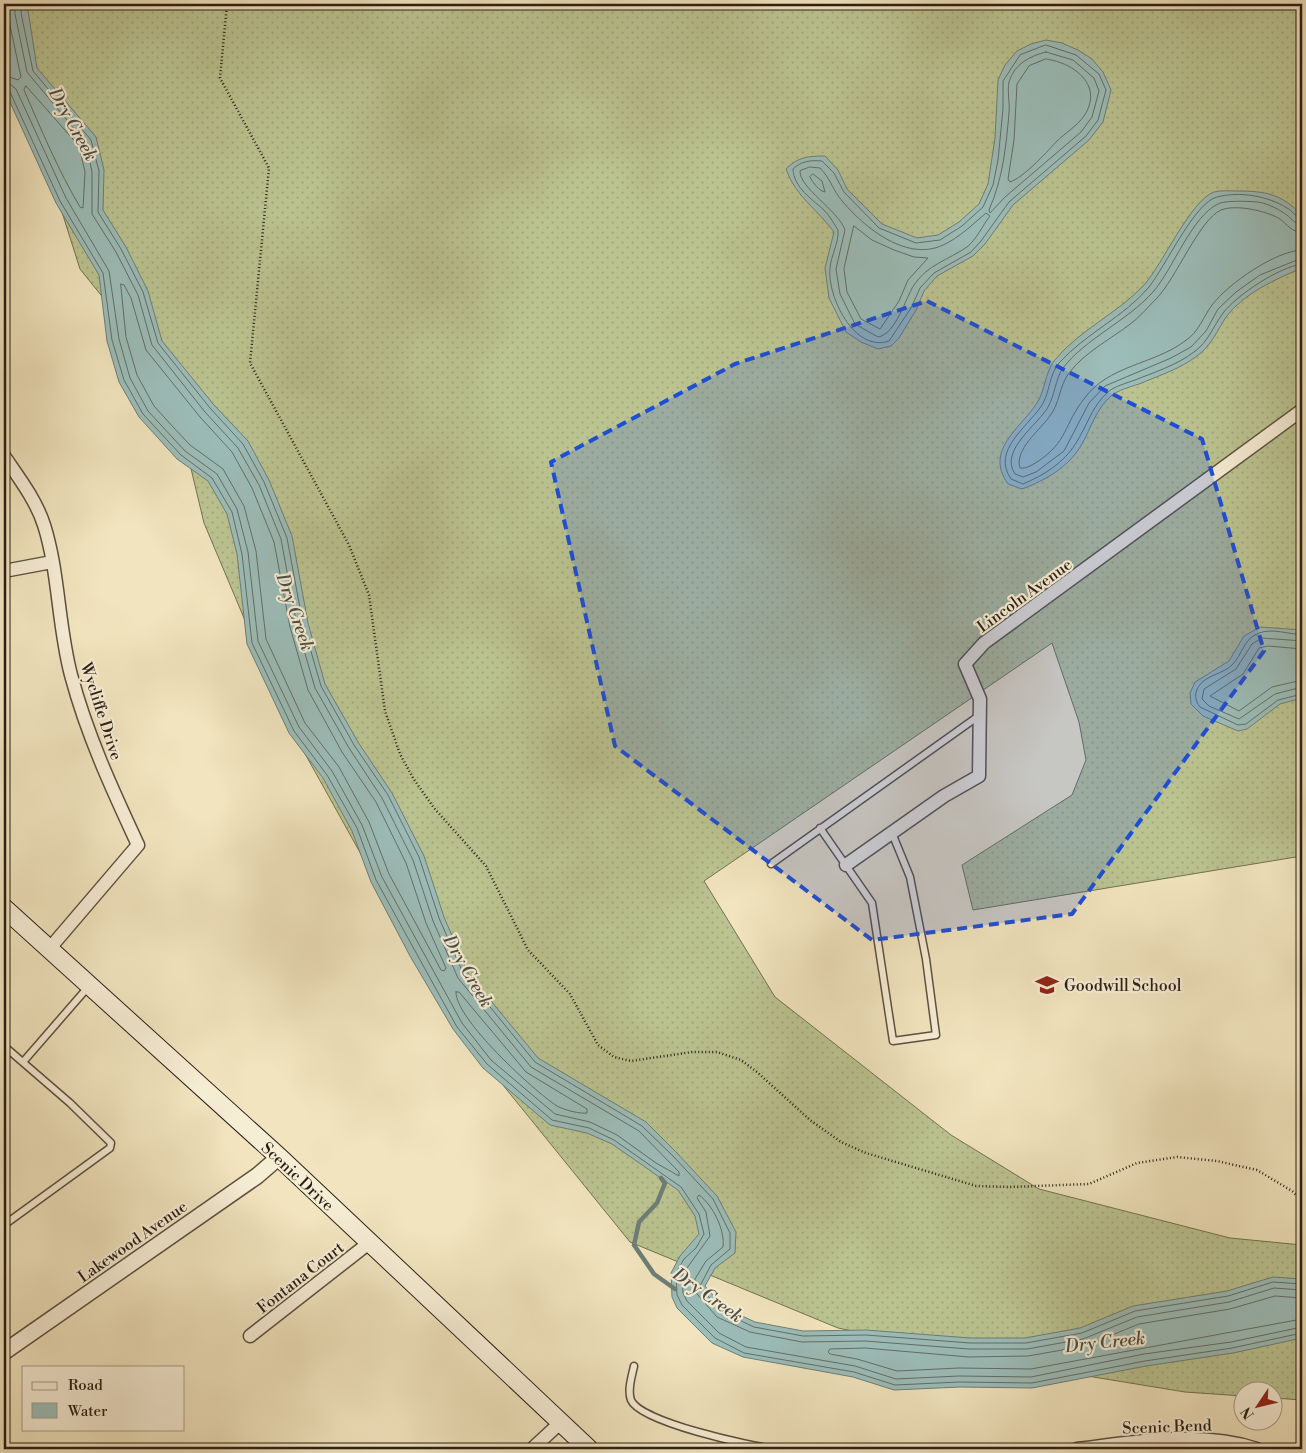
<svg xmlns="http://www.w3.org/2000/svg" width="1306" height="1453" font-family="'Libre Bodoni',serif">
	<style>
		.grass { fill: url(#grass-dots); stroke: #727252 }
		.water { fill: #9cbdb9; stroke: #6e7e77 }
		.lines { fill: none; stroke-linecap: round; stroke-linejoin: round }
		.shore { stroke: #636e66; stroke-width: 1 }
		.stream { stroke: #6e7e77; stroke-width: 4.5 }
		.service-casing { stroke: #5c503e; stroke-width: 9 }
		.minor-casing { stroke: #5c503e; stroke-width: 15 }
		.tertiary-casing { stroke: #5c503e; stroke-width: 18 }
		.secondary-casing { stroke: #2a1f14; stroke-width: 20 }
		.path { stroke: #2a1f14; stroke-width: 2.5; stroke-dasharray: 1 2.5; stroke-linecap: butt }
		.service { stroke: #f6edd5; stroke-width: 6 }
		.minor { stroke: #f6edd5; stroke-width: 12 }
		.tertiary { stroke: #f6edd5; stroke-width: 15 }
		.secondary { stroke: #f6edd5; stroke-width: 18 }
		.marked { fill: #1d4ed8; fill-opacity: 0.2; stroke: #1d4ed8; stroke-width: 4; stroke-dasharray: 10 6; stroke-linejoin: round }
		.labels { text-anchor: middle; stroke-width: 4.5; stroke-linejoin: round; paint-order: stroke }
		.street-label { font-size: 16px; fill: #2a1f14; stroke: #f6edd5 }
		.poi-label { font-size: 16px; fill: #2a1f14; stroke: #f6edd5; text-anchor: start }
		.water-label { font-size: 18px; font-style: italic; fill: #4c4e46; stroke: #f6edd5 }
	</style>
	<defs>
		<pattern id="grass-dots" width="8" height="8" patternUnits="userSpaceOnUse" patternTransform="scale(1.25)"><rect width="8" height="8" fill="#bbc491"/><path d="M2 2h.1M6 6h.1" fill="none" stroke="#a1a87c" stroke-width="1.8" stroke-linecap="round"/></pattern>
	</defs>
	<rect width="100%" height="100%" fill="#f1e4be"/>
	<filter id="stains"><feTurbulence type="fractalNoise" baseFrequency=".004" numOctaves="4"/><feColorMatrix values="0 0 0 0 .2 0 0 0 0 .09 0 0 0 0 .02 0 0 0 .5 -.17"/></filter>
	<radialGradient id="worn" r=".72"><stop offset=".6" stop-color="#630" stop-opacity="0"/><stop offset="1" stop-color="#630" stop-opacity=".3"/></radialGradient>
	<path class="grass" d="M4,4H1301L1302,856L973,910L962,865L1072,795L1086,760L1079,722L1052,643L704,881L775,997L951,1135L1039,1189L1230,1238L1302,1245V1400L1274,1398V1390H1244L1243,1396L1185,1392L1008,1363L838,1328L630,1242L460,1032L289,725L204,523L170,381L80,269L4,29Z"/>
	<path class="water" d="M4,4H27L37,68L96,137L104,170L103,210L126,247L148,291L162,341L214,405L248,441L269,480L292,536L308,623L325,684L358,742L392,793L424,856L444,917L468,973L538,1058L646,1122L677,1153L717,1196L736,1232L735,1253L715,1268L705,1286L723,1307L755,1322L803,1331L866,1330L970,1338H1025L1080,1328L1133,1306L1227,1291L1273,1277L1302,1279V1338L1233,1353L1146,1366L1032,1388L960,1387L894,1390L853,1377L743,1357L712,1343L677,1308L672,1297L671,1273L680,1256L699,1234L695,1216L678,1190L612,1144L587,1133L550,1125L483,1068L453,1029L410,956L371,882L352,831L323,778L289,733L247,644L237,554L227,514L208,481L177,459L139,417L119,382L107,341L99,275L56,203L4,89Z
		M1046,40L1062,43L1078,50L1092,59L1103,72L1111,90L1103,122L1089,140L1013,205L985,244L973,256L937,276L924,291L916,310L899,338L891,346L878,349L861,342L846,332L829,298L825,268L834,232C818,210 795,196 786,169C798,157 808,156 825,156L838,170L847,189L882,224L917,238L938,235L959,222L979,204L988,184L995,138L998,80L1005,65L1017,51L1031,44Z
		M1237,191C1266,191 1281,194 1302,215V268C1276,279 1244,293 1226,317C1217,331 1211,346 1197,356C1180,369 1158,376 1139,384C1130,387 1118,390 1111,396C1096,409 1091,428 1082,444C1069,467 1046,480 1022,489L1008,484C984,450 1020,429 1037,403C1045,391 1045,373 1054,361C1079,330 1117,314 1144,285C1163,264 1190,201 1214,192C1221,190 1231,191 1237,191Z
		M1260,627L1302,630V698L1280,704L1247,729L1238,731L1203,716L1191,704L1190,693L1195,682L1229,661L1244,636Z"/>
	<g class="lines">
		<path class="shore" d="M22,4L21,13L33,71L91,140L99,171L98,212L121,249L143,292L158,343L210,408L243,444L264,482L287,538L303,624L321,686L354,745L388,795L419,857L439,918L464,975L535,1062L642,1126L673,1156L713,1199L730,1233V1249L711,1265L700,1286L720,1311L754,1327L803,1336L866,1335L970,1343H1026L1082,1333L1135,1311L1228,1296L1273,1282L1302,1284
			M1046,45L1076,55L1099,74L1106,90L1098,120L1086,136L1009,202L981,241L971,252L934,273L920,288L911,308L889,341C854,353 827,296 830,268C831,255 839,243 838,230C834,224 830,216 824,210C812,199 794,188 793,169C801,161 811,160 822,161L834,173L844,192L879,228L916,243L940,240L962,226L983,207L993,185L998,160L1003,109V81L1020,55Z
			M1046,52L1073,60L1094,78L1099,91L1092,117L1081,132L1005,197L990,213L989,210C1003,178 1006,147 1009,113C1010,103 1007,91 1009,82C1014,64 1030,56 1046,52Z
			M1046,59C1075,63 1104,86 1084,116C1076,127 1065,133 1056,142C1045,154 1024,177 1010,182L1008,179L1014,140L1017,84L1029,66Z
			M4,75L18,80L21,77L8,16V4
			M4,83L10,84L16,89L66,198L109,271L119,339L130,378L148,411L185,451L217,474L237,509L248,552L258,641L299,727L332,771L362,825L382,877L462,1023L491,1060L555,1114L590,1122L617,1135L656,1163L679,1176V1172L639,1131L531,1067L458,978L433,921L413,860L382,798L349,748L315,688L297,626L281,539L259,485L238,448L205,412L152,345L138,295L116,252L92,214V172L86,143L27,72L15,14V4
			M26,86L79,146L85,172L83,208L80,207C58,170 41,129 24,90Z
			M4,89L10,92L60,201L103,273L112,340L124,380L143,414L181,455L212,478L232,512L242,554L252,643L294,731L327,775L357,828L376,880L457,1027L487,1064L552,1120L589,1128L614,1140L681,1187L699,1214L704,1234L696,1248L684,1259L676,1273L677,1295L682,1305L715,1338L744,1353L854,1372L895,1385L959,1382L1032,1383L1145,1361L1232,1348L1302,1333
			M810,167L820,168C829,177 832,187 839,197C860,224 905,263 943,245C959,238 973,224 986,213L990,216C982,226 977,239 967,247C948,260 927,265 914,285C905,299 896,334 878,337L855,324L840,294L836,269L845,230C838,210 799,188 800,171Z
			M813,174L822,181L825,192C819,191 813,183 810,177Z
			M1302,218C1295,217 1293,211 1287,208C1268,196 1240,191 1217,197C1195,202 1165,267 1149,287C1124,317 1086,333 1059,363C1049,375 1050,392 1042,405C1028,427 991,450 1011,479L1023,484C1044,475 1064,463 1076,443C1087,426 1092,406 1108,392C1115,386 1127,383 1135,380C1155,372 1177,365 1194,352C1208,342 1213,327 1223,313C1237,295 1279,267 1302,264
			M1302,224C1293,224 1291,217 1284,213C1278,209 1270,205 1263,203C1256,201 1224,200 1218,204C1192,216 1173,269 1153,292C1127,321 1085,339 1063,368C1055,380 1055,395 1048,407C1038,425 999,450 1015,474L1023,477L1036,472L1064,451L1089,403L1105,386L1171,358L1191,347L1206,331L1218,309L1236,292L1260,275L1302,258
			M854,226L872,240L894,250L914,257L928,258L908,280L899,301L880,329L861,319L847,292L844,269Z
			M1302,232C1291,232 1288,225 1280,219C1267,211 1236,204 1221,210C1199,220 1176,279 1156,299C1147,308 1139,318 1129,325C1109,340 1084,353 1069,373C1059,386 1060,404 1049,417C1040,430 1014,450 1020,468C1026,469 1032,465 1037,462C1068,442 1064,424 1084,399C1108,365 1153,365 1185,341C1199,332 1203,317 1212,305C1228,284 1275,251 1302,250
			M121,284L124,285L131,298L146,350L200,417L232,452L252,488L274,542L290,627L308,690L342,752L376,802L406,863L426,923L446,968L444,971L441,970L389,874L369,822L339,767L305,723L266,639L256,551L244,506L223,469L190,445L174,428L154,406L137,375L126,337Z
			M1302,635C1289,634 1272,628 1259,633C1243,639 1243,654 1232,665C1223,674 1206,675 1199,686C1194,692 1195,701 1200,707L1238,725L1246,724L1278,700L1302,694
			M1302,641L1262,638L1252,644L1236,669L1204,689L1202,699L1209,706L1239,719L1275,694L1302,687
			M1302,649L1268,646L1259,648L1243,674L1210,696L1239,711L1272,687L1302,680
			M456,992H459L526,1072L587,1109V1113C580,1114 564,1110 557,1106C534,1091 455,1019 456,992Z
			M1302,1290L1274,1288L1229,1302L1137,1317L1083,1339L1027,1349H969L865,1341L802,1342L750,1332L717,1317L697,1294L694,1287L695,1279L706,1261L723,1247C725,1230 713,1205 699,1195L697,1198L706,1212L710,1236L682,1275L683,1293L687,1301L719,1333L746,1347L855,1366L896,1379L959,1376L1031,1377L1144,1354L1231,1342L1302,1327
			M1302,1298L1275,1296L1230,1309L1139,1324L1085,1346L1028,1356L969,1357L865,1348L830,1349L828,1352L830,1354L857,1359L897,1371L959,1368L1031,1369L1302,1319"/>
		<path class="stream" d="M661,1178L665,1183L657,1203L639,1222L634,1245L654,1274L675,1289"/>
		<defs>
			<path id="service" d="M820,828L872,903L893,1041L936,1035L926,959L910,877L892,833
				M771,864L980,715
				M4,1046L70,1103L111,1143L110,1148L4,1225
				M23,1062L89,986
				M634,1366C632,1376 627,1390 631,1400C640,1422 750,1446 775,1449"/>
			<path id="minor" d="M4,456C19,478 36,500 44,525C59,572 58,626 71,675C87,735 112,789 138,845L50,948
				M4,571L52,562
				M846,865L944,796L979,776L980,699L965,664L984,643L1302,410
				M250,1336L369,1243
				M532,1449L560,1423
				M1077,1449C1136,1442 1200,1430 1257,1449"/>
			<path id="tertiary" d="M4,1352L257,1176L279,1157"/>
			<path id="secondary" d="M4,908L279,1157L589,1449"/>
		</defs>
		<use href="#service" class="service-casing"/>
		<use href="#minor" class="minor-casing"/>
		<use href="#tertiary" class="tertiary-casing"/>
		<use href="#secondary" class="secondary-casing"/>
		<path class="path" d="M227,4L220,78L269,168L250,363L349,545L369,595L385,711L400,754L413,778L434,808L486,866L528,950L570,994L598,1045L614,1057L631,1061L692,1052H717L741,1060L757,1072L810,1120L841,1142L866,1153L976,1186L1009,1187L1089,1184L1137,1163L1177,1157L1217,1161L1257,1170L1292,1191L1302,1200"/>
		<use href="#service" class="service"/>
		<use href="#minor" class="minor"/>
		<use href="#tertiary" class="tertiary"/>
		<use href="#secondary" class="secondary"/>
	</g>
	<path class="marked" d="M927,301L1202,439L1264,651L1072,914L872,940L615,746L551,462L735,364Z"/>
	<defs>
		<symbol id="school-bare" viewBox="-9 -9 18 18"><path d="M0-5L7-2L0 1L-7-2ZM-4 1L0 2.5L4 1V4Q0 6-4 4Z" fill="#8f2418" stroke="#f6edd5" stroke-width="2.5" paint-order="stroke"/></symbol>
	</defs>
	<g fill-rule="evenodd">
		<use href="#school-bare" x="1031" y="969" width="32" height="32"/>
	</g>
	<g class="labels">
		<g class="street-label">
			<text transform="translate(1024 595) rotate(-36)" y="6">Lincoln Avenue</text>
			<text transform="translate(102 711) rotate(72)" y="6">Wycliffe Drive</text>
			<text transform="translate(298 1176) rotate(43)" y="6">Scenic Drive</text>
			<text transform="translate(132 1241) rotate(-35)" y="6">Lakewood Avenue</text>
			<text transform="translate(300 1277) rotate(-38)" y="6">Fontana Court</text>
			<text transform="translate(1167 1426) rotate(-2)" y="6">Scenic Bend</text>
		</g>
		<g class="poi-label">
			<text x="1064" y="991">Goodwill School</text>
		</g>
		<g class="water-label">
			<text transform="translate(73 124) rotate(61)" y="6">Dry Creek</text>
			<text transform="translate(295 612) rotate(71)" y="6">Dry Creek</text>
			<text transform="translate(468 971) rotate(60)" y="6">Dry Creek</text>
			<text transform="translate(708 1295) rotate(35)" y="6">Dry Creek</text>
			<text transform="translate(1105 1342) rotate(-6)" y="6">Dry Creek</text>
		</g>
	</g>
	<rect width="1306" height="1453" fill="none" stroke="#f1e4be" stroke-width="20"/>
	<rect x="5" y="5" width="1296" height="1443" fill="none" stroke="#2a1f14" stroke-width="2.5"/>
	<rect x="10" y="10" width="1286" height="1433" fill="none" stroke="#2a1f14"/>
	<rect x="22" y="1366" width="162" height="65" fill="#f6edd5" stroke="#a49b88"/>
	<rect x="32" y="1382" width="25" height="8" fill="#f6edd5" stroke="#a49b88"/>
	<text x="68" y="1390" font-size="15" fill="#2a1f14">Road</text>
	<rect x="32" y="1403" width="25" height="15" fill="#9cbdb9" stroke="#a49b88"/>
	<text x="68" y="1416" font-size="15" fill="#2a1f14">Water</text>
	<g transform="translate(1258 1406) rotate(235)"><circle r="24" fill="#f6edd5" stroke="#a49b88"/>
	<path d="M0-4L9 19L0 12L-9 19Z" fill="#8f2418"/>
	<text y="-8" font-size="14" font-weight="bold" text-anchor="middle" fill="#2a1f14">N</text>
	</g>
	<rect width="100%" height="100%" filter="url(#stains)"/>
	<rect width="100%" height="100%" fill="url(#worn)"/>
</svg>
